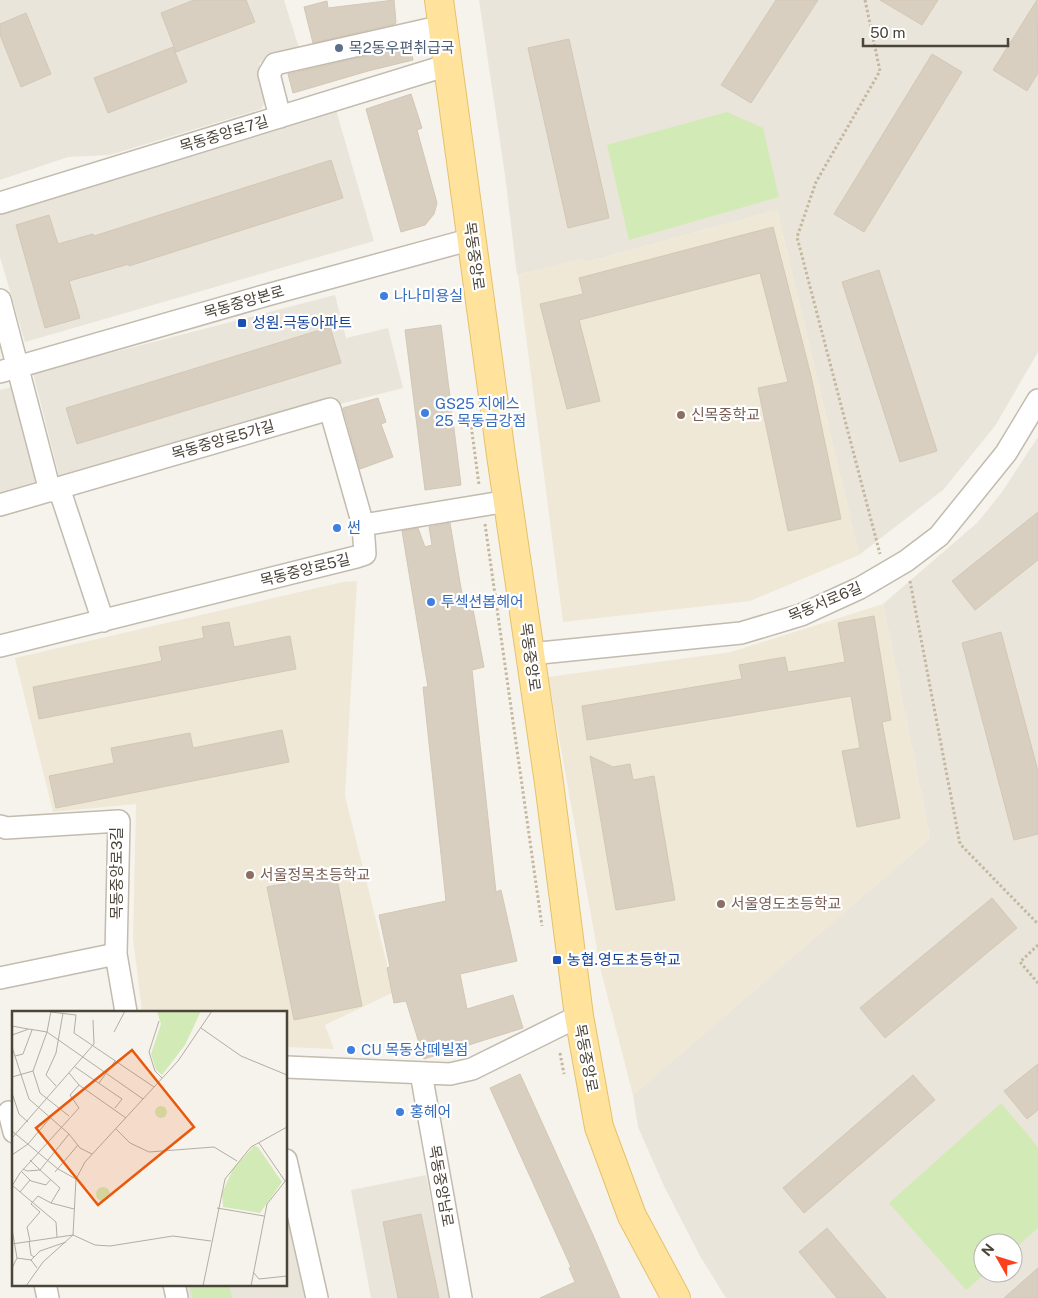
<svg xmlns="http://www.w3.org/2000/svg" width="1038" height="1298" font-family="'Public Sans','Noto Sans KR',sans-serif">
	<style>
		.residential { fill: #eae5da; fill-rule: evenodd }
		.education { fill: #efe8d6 }
		.green { fill: #d2eab5 }
		.building { fill: #d8cfc1; stroke: #d3c7b4 }
		.lines { fill: none; stroke-linecap: round; stroke-linejoin: round }
		.minor-casing { stroke: #c2bbae; stroke-width: 24 }
		.major-casing { stroke: #e6c16a; stroke-width: 30 }
		.path { stroke: #c4b79f; stroke-width: 3; stroke-dasharray: 2.5 2.5; stroke-linecap: butt }
		.minor { stroke: #fff; stroke-width: 21 }
		.major { stroke: #ffe39c; stroke-width: 28 }
		.service-dot { fill: #5c6f8a; stroke: #fff; stroke-width: 2 }
		.shop-dot { fill: #3f7fe0; stroke: #fff; stroke-width: 2 }
		.transit-dot { fill: #1a4fb4; stroke: #fff; stroke-width: 2 }
		.education-dot { fill: #8d6e63; stroke: #fff; stroke-width: 2 }
		.labels { text-anchor: middle; stroke-width: 4.5; stroke-linejoin: round; paint-order: stroke }
		.service-label { font-size: 15px; fill: #4e5e75; stroke: #fff; text-anchor: start }
		.street-label { font-size: 15px; fill: #4b4439; stroke: #fff }
		.shop-label { font-size: 15px; fill: #366cbe; stroke: #fff; text-anchor: start }
		.transit-label { font-size: 15px; fill: #164399; stroke: #fff; text-anchor: start }
		.education-label { font-size: 15px; fill: #785e54; stroke: #fff; text-anchor: start }
		.inset-road { fill: none; stroke: #b2ada4; stroke-width: 1 }
		.view { fill: #e8590c; fill-opacity: 0.15; stroke: #e8590c; stroke-width: 2.5 }
		.inset-edge { fill: none; stroke: #4b4439; stroke-width: 2.5 }
	</style>
	<rect width="100%" height="100%" fill="#f6f3ec"/>
	<path class="residential" d="M0,0H284L299,48L259,63L268,96L261,109L110,155L68,157L0,180Z
		M479,0H1038V352L995,426L943,490L859,555L777,210L587,262L582,259L517,275L505,175Z
		M336,110L374,241L25,342L0,257V207Z
		M335,295L346,338L388,328L403,388L59,476L33,373Z
		M16,386L42,489L0,500V390Z
		M1038,437V1298H726L700,1256L664,1186L638,1127L633,1095L930,838L883,604L977,523L1002,492ZM983,1243H1013V1273H983Z
		M426,1175L450,1298H371L351,1190Z
		M286,1206L318,1298H186L183,1284H286Z"/>
	<path class="education" d="M777,210L859,555L750,601L563,622L518,275L582,258L587,262Z
		M357,581L345,796L394,992L325,1025L334,1049L286,1047V1012H142L133,938L136,804L53,812L15,658L343,582Z
		M883,604L930,838L633,1095L601,971L548,677L731,652Z"/>
	<path class="green" d="M727,112L763,128L779,197L629,240L607,145Z
		M1001,1103L1038,1147V1228L1013,1250V1243H983V1273H986L966,1290L889,1203Z
		M189,1284H229L232,1298H192Z"/>
	<path class="building" d="M194,0H246L255,22L176,52L161,13Z
		M394,0L396,22L395,24L313,43L304,7L327,1L328,8Z
		M776,0H818L751,103L721,85Z
		M880,0H938L922,25Z
		M1037,0L1038,73L1027,91L993,70Z
		M26,13L51,74L21,87L0,35V24Z
		M569,39L609,218L568,228L528,48Z
		M410,46L413,60L368,71L293,93L288,74Z
		M173,47L187,82L108,113L94,78Z
		M932,54L962,72L864,232L834,214Z
		M411,94L422,128L417,130L437,203L434,214L425,225L401,232L366,109Z
		M331,160L343,198L129,266V264L69,281L80,318L45,328L16,225L49,215L58,244L93,234L94,236Z
		M773,227L811,376L841,519L788,531L758,388L788,382L760,273L579,320L600,401L567,409L540,304L583,294L579,278Z
		M879,270L937,451L900,462L842,282Z
		M441,325L461,485L425,490L405,330Z
		M330,327L341,363L77,444L66,408Z
		M378,398L386,422L381,424L393,457L360,469L343,408Z
		M1038,512V560L975,610L952,581Z
		M450,523L464,606L472,604L484,667L472,670L496,892L501,890L517,961L460,974L467,1009L513,995L523,1028L424,1059L406,1001L394,1003L387,968L390,967L379,915L446,901L423,687H428L402,531L418,528L425,547L432,545L429,527Z
		M874,616L891,720L882,722L900,818L857,827L842,751L860,748L851,696L587,740L582,706L742,679L739,665L785,657L788,672L845,662L838,623Z
		M229,622L234,647L290,636L296,669L39,719L33,687L162,661L159,647L204,638L202,627Z
		M1001,632L1038,771V834L1014,840L962,643Z
		M282,730L289,762L56,808L49,776L114,763L111,748L190,733L193,748Z
		M590,756L613,767L630,764L633,780L654,776L675,900L616,910Z
		M336,874L362,1006L294,1020L267,887Z
		M992,898L1017,928L885,1038L860,1008Z
		M1038,1064V1110L1027,1119L1004,1091Z
		M520,1074L593,1235L620,1298H540L575,1282L569,1268L571,1267L490,1088Z
		M913,1075L935,1100L804,1213L783,1188Z
		M421,1214L439,1298H398L383,1222Z
		M827,1228L886,1298H837L799,1252Z
		M1038,1268V1298H1004Z"/>
	<g class="lines">
		<defs>
			<path id="minor" d="M280,117L269,74L275,64L443,26
				M0,203L448,65
				M0,300L50,491
				M0,372L267,295L472,239
				M59,488L103,621
				M0,505L330,409L363,525
				M0,646L356,557L365,554L363,525L508,501
				M530,654L741,633L801,615L860,588L906,561L939,536L1006,453L1038,400
				M0,826L6,828L119,821L116,954L126,1012
				M0,978L116,954
				M286,1067L450,1074L472,1069L579,1016
				M421,1073L461,1298
				M9,1112L14,1132
				M286,1160L317,1298
				M45,1284L48,1298
				M174,1284L177,1298"/>
			<path id="major" d="M439,0L501,455L549,783L579,1016L599,1127L632,1216L676,1298"/>
		</defs>
		<use href="#minor" class="minor-casing"/>
		<use href="#major" class="major-casing"/>
		<path class="path" d="M865,0L880,71L816,182L797,237L880,554
			M470,417L479,485
			M485,524L542,926
			M910,581L960,844L1038,924
			M1038,945L1020,962L1038,983
			M560,1053L564,1074"/>
		<use href="#minor" class="minor"/>
		<use href="#major" class="major"/>
	</g>
	<circle class="service-dot" cx="339" cy="48" r="5"/>
	<g class="shop-dot">
		<circle cx="384" cy="296" r="5"/>
		<circle cx="425" cy="413" r="5"/>
		<circle cx="337" cy="528" r="5"/>
		<circle cx="431" cy="602" r="5"/>
		<circle cx="351" cy="1050" r="5"/>
		<circle cx="400" cy="1112" r="5"/>
	</g>
	<g class="transit-dot">
		<rect x="237" y="318" width="10" height="10" rx="2.5"/>
		<rect x="552" y="955" width="10" height="10" rx="2.5"/>
	</g>
	<g class="education-dot">
		<circle cx="681" cy="415" r="5"/>
		<circle cx="250" cy="875" r="5"/>
		<circle cx="721" cy="904" r="5"/>
	</g>
	<g class="labels">
		<g class="service-label">
			<text x="349" y="53">목2동우편취급국</text>
		</g>
		<g class="street-label">
			<text transform="translate(224 134) rotate(-17)" y="5">목동중앙로7길</text>
			<text transform="translate(474 256) rotate(82)" y="5">목동중앙로</text>
			<text transform="translate(244 302) rotate(-16)" y="5">목동중앙본로</text>
			<text transform="translate(223 440) rotate(-16)" y="5">목동중앙로5가길</text>
			<text transform="translate(305 570) rotate(-14)" y="5">목동중앙로5길</text>
			<text transform="translate(825 602) rotate(-23)" y="5">목동서로6길</text>
			<text transform="translate(530 657) rotate(82)" y="5">목동중앙로</text>
			<text transform="translate(117 873) rotate(-90)" y="5">목동중앙로3길</text>
			<text transform="translate(586 1058) rotate(79)" y="5">목동중앙로</text>
			<text transform="translate(441 1186) rotate(80)" y="5">목동중앙남로</text>
		</g>
		<g class="shop-label">
			<text x="394" y="301">나나미용실</text>
			<text x="435" y="409">GS25 지에스<tspan x="435" dy="17">25 목동금강점</tspan></text>
			<text x="347" y="533">썬</text>
			<text x="441" y="607">투섹션봅헤어</text>
			<text x="361" y="1055">CU 목동상떼빌점</text>
			<text x="410" y="1117">홍헤어</text>
		</g>
		<g class="transit-label">
			<text x="252" y="328">성원.극동아파트</text>
			<text x="567" y="965">농협.영도초등학교</text>
		</g>
		<g class="education-label">
			<text x="691" y="420">신목중학교</text>
			<text x="260" y="880">서울정목초등학교</text>
			<text x="731" y="909">서울영도초등학교</text>
		</g>
	</g>
	<g transform="translate(12 1011)">
		<rect width="275" height="275" fill="#f6f3ec"/>
		<path d="M145,0H189L173,34L150,64L144,59L139,43L149,13ZM143 101a6 6 0 1 1 12 0a6 6 0 1 1-12 0ZM242,135L246,136L270,171L248,202L211,196L210,182L221,158ZM84 183a7 7 0 1 1 14 0a7 7 0 1 1-14 0Z" fill="#d2eab5"/>
		<path class="inset-road" d="M39,0L35,21L131,88M39,1L64,4L62,22L142,76M147,10L137,41L143,60L150,67M0,15L16,18M189,17L229,45L275,64M102,21L113,0M0,24L17,18L35,21L21,60L28,82L57,105M0,36L17,88L57,123L68,137L80,143M3,45L11,43L20,19M63,56L110,88L103,97M57,62L67,74L114,107M0,66L21,60M87,72L103,50M44,75L34,64L44,42L51,2M0,82L7,103L16,111M104,118L118,132L137,141L202,136L225,150M0,120L46,158L64,168M57,123L28,159L48,177L39,192L62,198M0,127L82,33L81,9M247,132L273,170M0,144L16,133L39,106M11,158L15,160L28,159L18,149M9,160L19,170L34,174L39,168M43,161L66,134M0,175L8,162L67,97L58,84L67,74M1,175L44,211L45,226M8,181L18,169M205,197L252,205M0,218L5,247L0,257M17,230L19,244L22,246M18,230L15,216L28,201L19,193L26,185L39,192M0,233L61,224L83,234L98,235L161,225L199,230M5,247L19,249L25,257M19,249L28,240L54,231M241,261L247,268L275,265M14,275L31,251L61,224L64,168L73,151L166,50L200,0M191,275L213,168L239,136L275,116M239,275L255,193L275,168"/>
		<path class="view" d="M120,39L182,116L86,194L24,117Z"/>
		<rect width="275" height="275" class="inset-edge"/>
	</g>
	<g transform="translate(998 1258) rotate(309)"><circle r="24" fill="#ffffff" stroke="#b7b4b0"/>
	<path d="M0-4L9 19L0 12L-9 19Z" fill="#fc3f1d"/>
	<text y="-8" font-size="14" font-weight="bold" text-anchor="middle" fill="#4b4439">N</text>
	</g>
	<path d="M863 38v8h145v-8" fill="none" stroke="#4b4439" stroke-width="2.5"/>
	<text x="870" y="38" font-size="15" fill="#4b4439" stroke="#ffffff" stroke-width="4" paint-order="stroke">50 m</text>
</svg>
